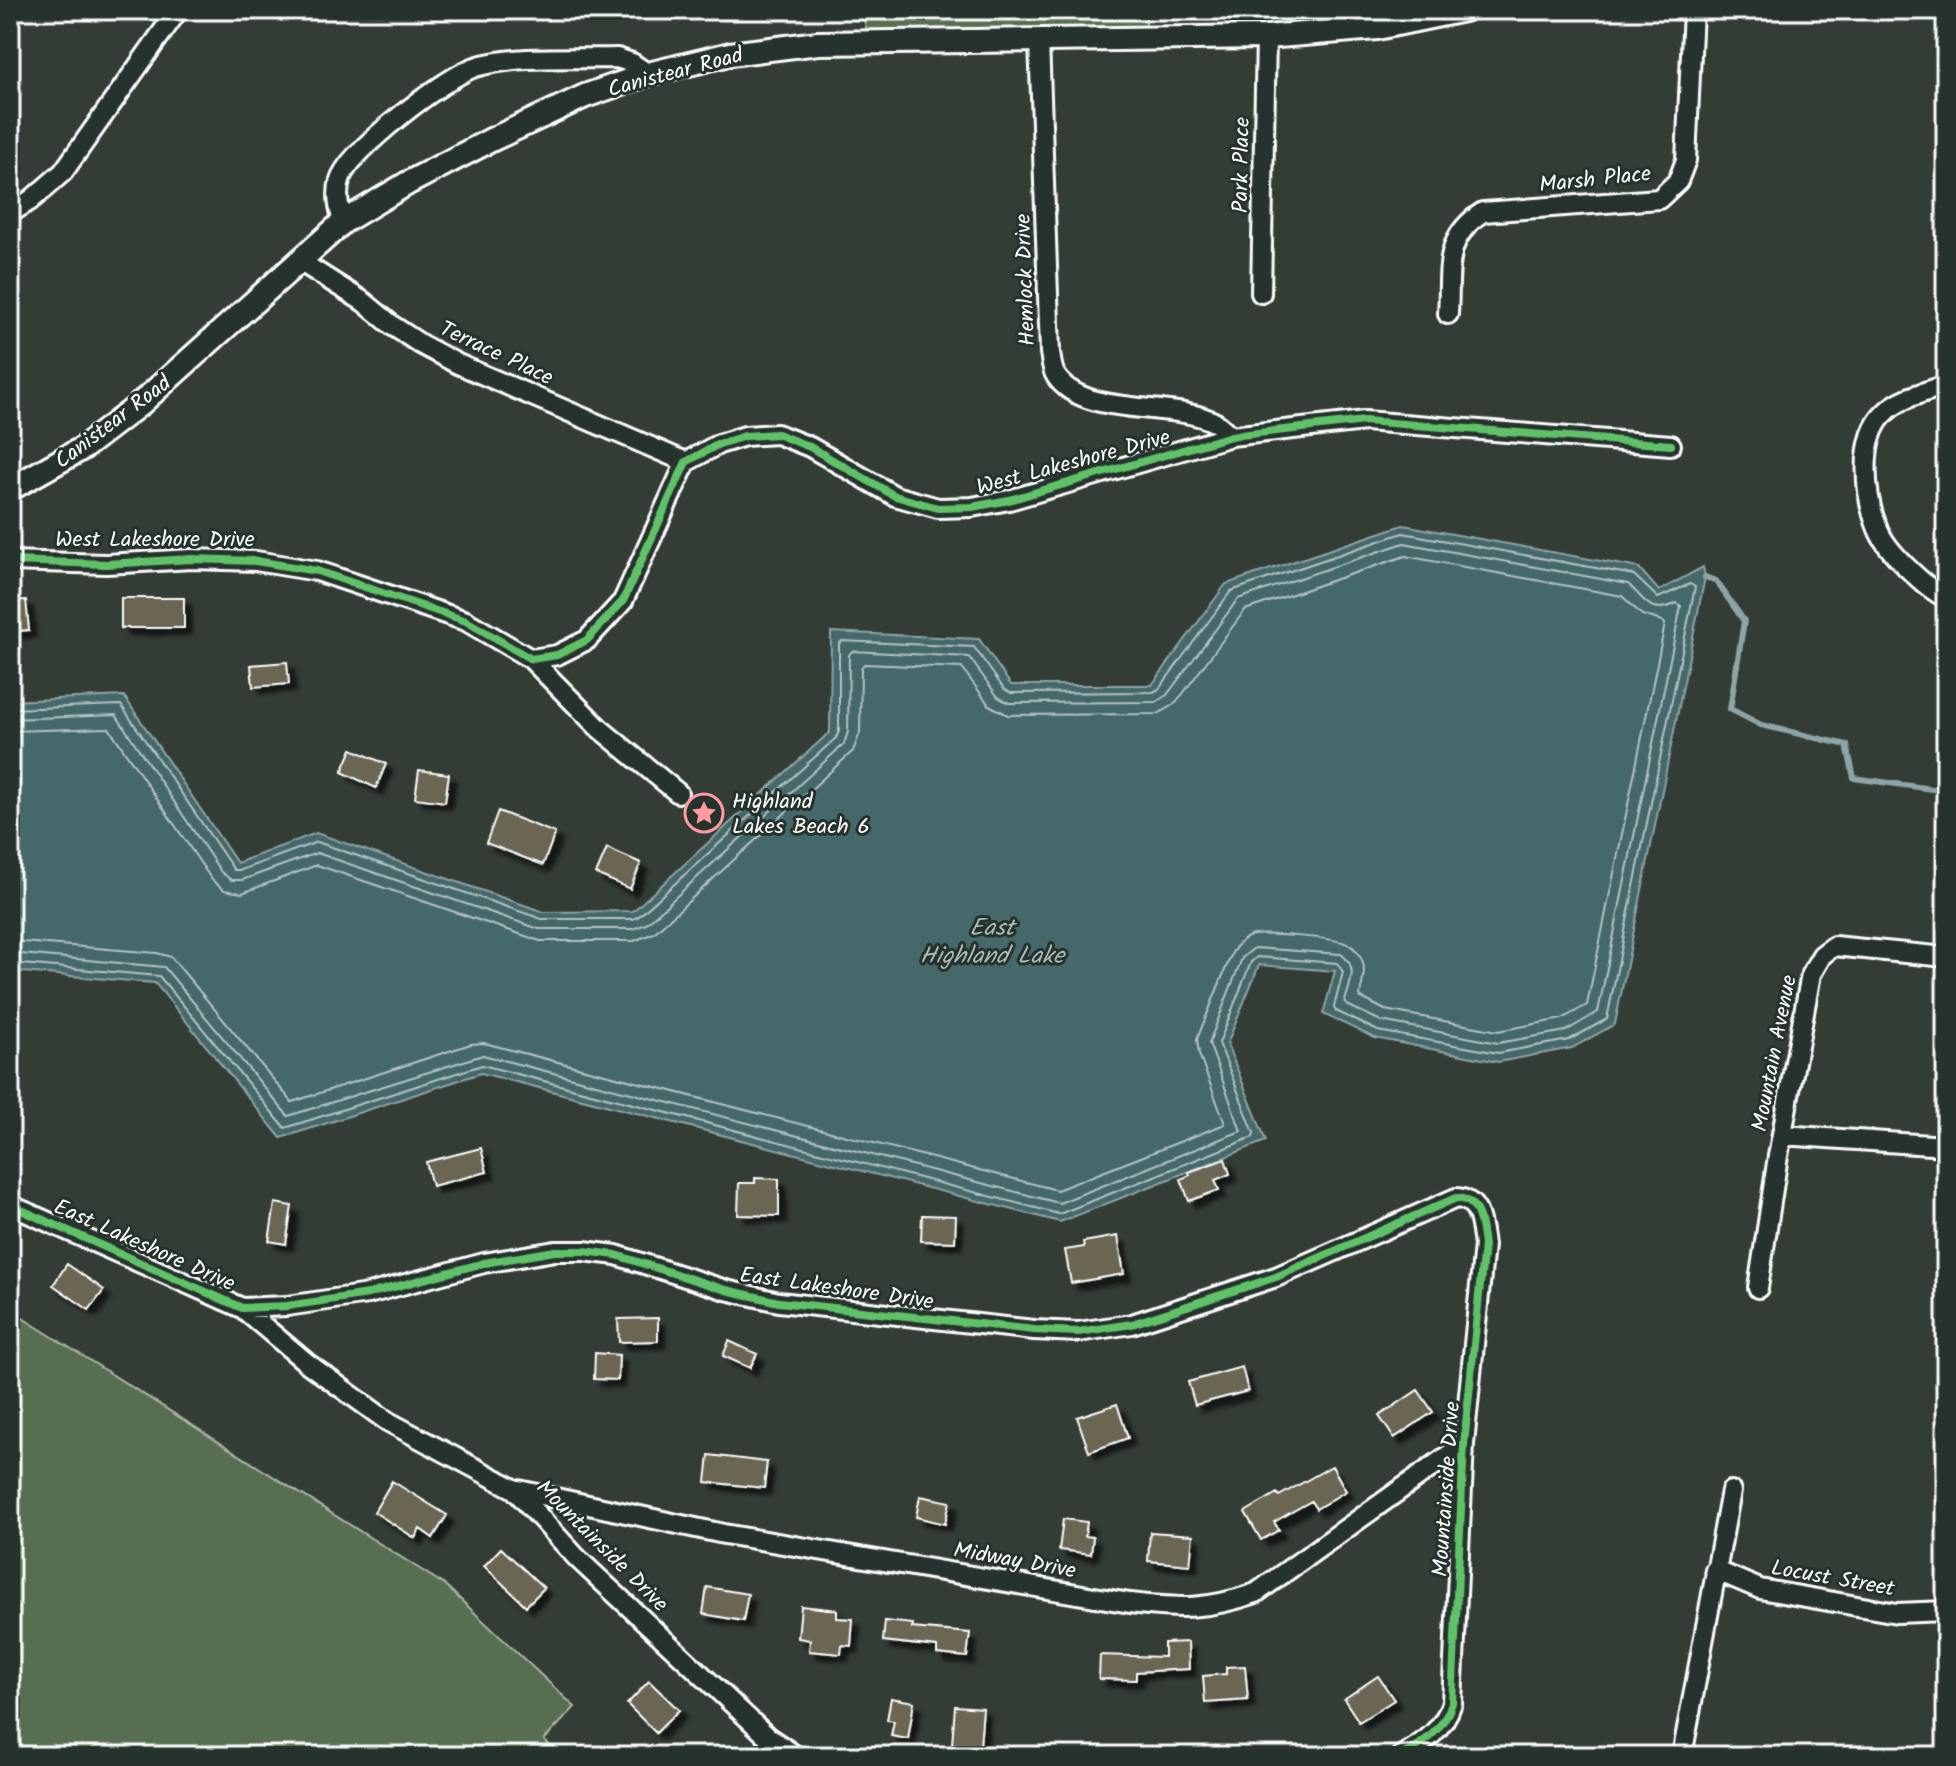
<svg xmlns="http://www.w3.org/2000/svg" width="1956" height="1766" font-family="Kalam,sans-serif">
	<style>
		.green { fill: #596e51; stroke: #acb6a8; stroke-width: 2 }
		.water { fill: #45686b; stroke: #8fa4a6; stroke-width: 2 }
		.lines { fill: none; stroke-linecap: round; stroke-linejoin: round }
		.shore { stroke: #b5c3c4; stroke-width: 2 }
		.stream { stroke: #8fa4a6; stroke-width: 6 }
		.building { fill: #6a6653; stroke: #fff; stroke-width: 2; filter: url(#shadow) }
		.minor-casing { stroke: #fff; stroke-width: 24 }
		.tertiary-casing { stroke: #fff; stroke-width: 28 }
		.minor { stroke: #26332d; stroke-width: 18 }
		.tertiary { stroke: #26332d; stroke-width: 22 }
		.cycleway-casing { stroke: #26332d; stroke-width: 13 }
		.cycleway { stroke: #61c268; stroke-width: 8 }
		.labels { text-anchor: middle; stroke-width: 6; stroke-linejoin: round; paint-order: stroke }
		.street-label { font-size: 22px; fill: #fff; stroke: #26332d }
		.poi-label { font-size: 22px; fill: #fff; stroke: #26332d; text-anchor: start }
		.water-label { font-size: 24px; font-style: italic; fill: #abbbbc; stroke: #26332d }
	</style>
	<defs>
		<filter id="shadow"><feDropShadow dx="7" dy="7" stdDeviation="2" flood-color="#0009"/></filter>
	</defs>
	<rect width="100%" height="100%" fill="#343d35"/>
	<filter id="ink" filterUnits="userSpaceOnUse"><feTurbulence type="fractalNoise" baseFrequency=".0125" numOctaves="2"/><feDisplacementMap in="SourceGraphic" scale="16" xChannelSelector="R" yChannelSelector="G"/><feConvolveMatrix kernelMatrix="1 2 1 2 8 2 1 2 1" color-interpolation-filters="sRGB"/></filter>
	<g filter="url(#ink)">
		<path class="green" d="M306,10H467L450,16L303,11Z
			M861,10H1146V38L868,34Z
			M10,1310L445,1585L575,1707L544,1740L561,1756H10Z"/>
		<path class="water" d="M1403,525L1639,568L1659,591L1703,567L1705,577L1615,1024L1572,1048L1498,1062L1375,1038L1323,1014L1335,971L1259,965L1227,1044L1266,1141L1060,1222L481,1073L281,1138L155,983L10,971V701L124,696L237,863L316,833L544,912L633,911L830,732L831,632L979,639L1011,685H1152L1226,584Z"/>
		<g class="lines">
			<path class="shore" d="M10,709L121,705L234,870H241L317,842L542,919H633L639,916L836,738L839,731V644L842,641L974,647L1004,689L1011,693L1153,692L1159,689L1231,591L1403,533L1634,575L1658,598L1690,584L1695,587L1607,1019L1569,1040L1498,1053L1378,1031L1336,1011L1334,1007L1343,972L1337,963L1257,957L1251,962L1219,1043L1254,1133L1253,1137L1059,1214L482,1065L285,1128L159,976L10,963
				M10,719L116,715L221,872L231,880H242L317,853L539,929H633L646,924L844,744L848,732L849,655L852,651L969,657L998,697L1009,703L1156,702L1167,695L1238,599L1404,543L1628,584C1647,601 1649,616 1677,603L1681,606L1598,1012L1566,1031L1498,1043L1381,1021L1347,1005L1345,1001C1350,983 1359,967 1341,954L1254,948L1242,958L1209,1043L1241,1131L1059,1203L483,1055L288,1116L164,967L10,953
				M10,731L109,728L212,880L224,890L242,893L317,865L540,941H634L654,933L853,751L860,733L861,668L864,664L962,668L989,705L1008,715L1158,714L1176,703L1245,610L1405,556L1622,596L1642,615L1662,621L1665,624L1587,1005L1562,1019L1498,1031L1385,1010L1360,997C1361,982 1369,969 1359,955C1356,949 1351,945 1345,943C1333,938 1261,932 1250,936C1241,940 1236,946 1232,953L1197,1039L1199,1054L1225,1124L1057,1190L484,1043L471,1044L292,1102L171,957L157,953L10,941"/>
			<path class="stream" d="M1705,577L1716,581L1744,621L1730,709L1761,725L1847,745L1854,778L1946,791"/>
		</g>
		<path class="building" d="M121,598H184V628H121Z
			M26,600L29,630L10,632V601Z
			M287,662L289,684L253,687L251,665Z
			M352,749L386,764L376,788L342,772Z
			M419,770L449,774L445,802L415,798Z
			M498,811L555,833L543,865L486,843Z
			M607,848L641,863L630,889L596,874Z
			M481,1148L487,1172L432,1186L426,1162Z
			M1225,1159L1230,1174L1215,1180L1219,1190L1189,1201L1181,1179L1190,1175L1189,1172Z
			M755,1178L779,1179V1216L738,1215L739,1183H755Z
			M275,1203L292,1206L286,1244L269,1241Z
			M922,1215L956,1216L955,1242L921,1241Z
			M1118,1236L1124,1274L1071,1283L1065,1250L1084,1247L1083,1242Z
			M67,1264L104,1290L89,1310L53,1285Z
			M658,1318V1341L619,1342L618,1319Z
			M729,1341L757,1354L750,1368L723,1356Z
			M595,1353L619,1355L618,1380L594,1379Z
			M1242,1367L1248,1391L1195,1405L1188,1382Z
			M1418,1390L1433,1412L1394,1438L1379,1416Z
			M1117,1404L1128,1438L1089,1452L1077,1417Z
			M709,1455L767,1462L764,1488L706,1482Z
			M1332,1466L1346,1491L1316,1509L1311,1501L1274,1522L1279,1530L1261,1540L1245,1512L1277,1493L1279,1496Z
			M392,1481L447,1515L433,1538L420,1529L415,1538L374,1512Z
			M920,1496L950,1502L945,1524L916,1517Z
			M1063,1519L1087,1522L1085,1536L1093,1537L1091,1554L1059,1550Z
			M1150,1532L1193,1535L1190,1565L1148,1561Z
			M501,1548L544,1588L526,1606L484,1566Z
			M707,1587L748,1594L743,1621L703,1614Z
			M801,1606L837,1610V1618L853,1619L851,1646L842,1645L841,1654L809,1651L810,1640L798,1638Z
			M885,1621L913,1624L912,1628L970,1633L967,1657L937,1654V1647L883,1641Z
			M1188,1642L1189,1669L1136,1672V1680L1099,1679L1100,1655L1164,1657V1643Z
			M1245,1666L1248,1700L1205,1703L1203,1676L1226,1674V1667Z
			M1378,1676L1394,1700L1359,1722L1344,1699Z
			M649,1681L679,1710L656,1733L627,1704Z
			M891,1698L914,1702L908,1739L891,1736L894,1721L887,1720Z
			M955,1706L983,1708L980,1747L952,1744Z"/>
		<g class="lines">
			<defs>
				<path id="minor" d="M1039,40L1050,352C1051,360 1052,370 1056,376C1084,419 1176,400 1216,423C1221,426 1226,432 1231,436
					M10,213L31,200L63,172L178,10
					M343,222C339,208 336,195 340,180C348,151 446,77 475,67C514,55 576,59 617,58L632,63L648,74
					M301,262L364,302L393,326L422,345L458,364L686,462
					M1261,293L1266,37
					M1448,314C1451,270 1442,238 1483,212L1659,199L1678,181L1686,160L1693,10
					M1946,385C1927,392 1900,397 1885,413C1858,439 1865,497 1878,529C1886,551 1926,588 1946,598
					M10,561L106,564L192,559L256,561L317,571L466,621L531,659L557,655L587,640L623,601L686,462L719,444L745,436L777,434L810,447L895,496L938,508L972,507L1009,500L1231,436L1365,421L1671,445
					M531,659L599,728L678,793
					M1782,1135L1946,1146
					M10,1205L242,1308L287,1306L368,1294L484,1263L555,1251H584L616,1255L726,1290L779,1302L1034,1330L1078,1332L1132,1324L1276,1277L1456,1198C1481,1199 1481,1226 1484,1245L1464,1444L1452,1703C1443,1730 1425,1742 1401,1756
					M1758,1288L1778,1156L1811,974L1822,955L1834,946L1946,957
					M242,1308L307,1363L387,1421L514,1489L577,1558L768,1737L796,1756
					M514,1489L724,1534L1130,1603C1181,1609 1207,1610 1256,1593L1464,1444
					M1715,1570L1760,1589L1897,1613L1946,1611
					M1682,1756L1731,1491"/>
				<path id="tertiary" d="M10,489L83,448L139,405L343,222L408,183L491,140L585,96L648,74L730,54L818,43L1266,37L1377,28L1464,10"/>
			</defs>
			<use href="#minor" class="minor-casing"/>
			<use href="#tertiary" class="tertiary-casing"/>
			<use href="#minor" class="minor"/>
			<use href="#tertiary" class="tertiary"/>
			<defs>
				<path id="cycleway" d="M10,561L106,564L192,559L256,561L317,571L466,621L531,659L557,655L587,640L623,601L686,462L719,444L745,436L777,434L810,447L895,496L938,508L972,507L1009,500L1231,436L1365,421L1671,445
					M10,1205L242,1308L287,1306L368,1294L484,1263L555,1251H584L616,1255L726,1290L779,1302L1034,1330L1078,1332L1132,1324L1276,1277L1456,1198C1481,1199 1481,1226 1484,1245L1464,1444L1452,1703C1443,1730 1425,1742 1401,1756"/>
			</defs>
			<use href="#cycleway" class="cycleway-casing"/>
			<use href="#cycleway" class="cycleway"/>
		</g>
	</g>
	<defs>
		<symbol id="sight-ring" viewBox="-11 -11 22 22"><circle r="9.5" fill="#26332d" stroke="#ff9aa2" stroke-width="1.5"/><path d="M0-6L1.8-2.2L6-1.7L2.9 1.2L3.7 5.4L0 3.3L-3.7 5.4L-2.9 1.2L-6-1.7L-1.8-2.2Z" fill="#ff9aa2"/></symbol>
	</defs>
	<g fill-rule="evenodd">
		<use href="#sight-ring" x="682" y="791" width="44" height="44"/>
	</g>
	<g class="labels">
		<g class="street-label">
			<text transform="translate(675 71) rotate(-15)" y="8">Canistear Road</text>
			<text transform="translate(1240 165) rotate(-89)" y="8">Park Place</text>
			<text transform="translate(1595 178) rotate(-6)" y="8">Marsh Place</text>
			<text transform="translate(1024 280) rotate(-92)" y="8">Hemlock Drive</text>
			<text transform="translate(497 352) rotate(25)" y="8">Terrace Place</text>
			<text transform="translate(112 421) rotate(-37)" y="8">Canistear Road</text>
			<text transform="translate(1073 461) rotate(-15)" y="8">West Lakeshore Drive</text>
			<text x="155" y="546">West Lakeshore Drive</text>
			<text transform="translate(1773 1053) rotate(-79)" y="8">Mountain Avenue</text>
			<text transform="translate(145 1244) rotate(24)" y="8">East Lakeshore Drive</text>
			<text transform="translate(837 1287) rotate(8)" y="8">East Lakeshore Drive</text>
			<text transform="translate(1445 1489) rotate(-86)" y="8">Mountainside Drive</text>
			<text transform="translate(603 1545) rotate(45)" y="8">Mountainside Drive</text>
			<text transform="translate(1015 1559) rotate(10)" y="8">Midway Drive</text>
			<text transform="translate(1833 1577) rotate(10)" y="8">Locust Street</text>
		</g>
		<g class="poi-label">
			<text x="732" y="808">Highland<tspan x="732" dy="25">Lakes Beach 6</tspan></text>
		</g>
		<g class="water-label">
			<text x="992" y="935">East<tspan x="992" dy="28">Highland Lake</tspan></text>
		</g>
	</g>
	<rect width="1956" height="1766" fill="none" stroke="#26332d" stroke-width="40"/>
	<rect x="20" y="20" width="1916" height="1726" fill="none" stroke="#fff" stroke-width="3" filter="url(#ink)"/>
</svg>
